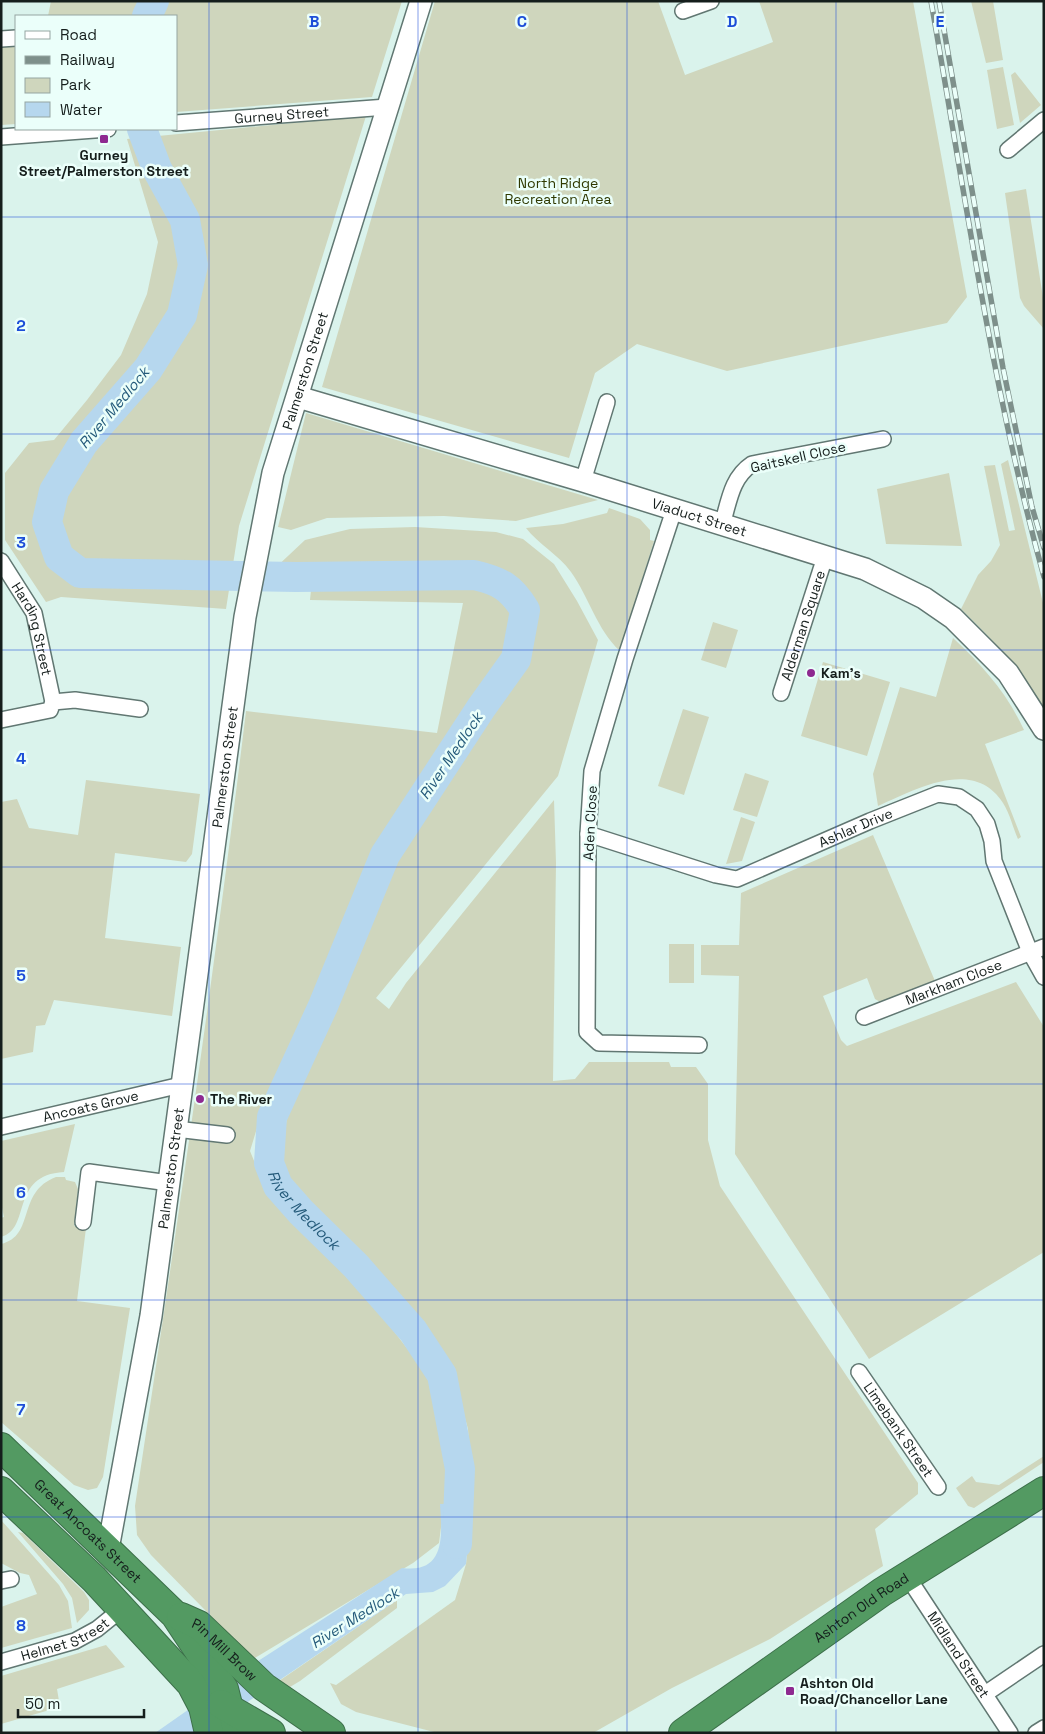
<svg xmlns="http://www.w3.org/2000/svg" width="1045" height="1734" font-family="'Space Grotesk',sans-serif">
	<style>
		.green { fill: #cfd6bd }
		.water { fill: #b6d7ee }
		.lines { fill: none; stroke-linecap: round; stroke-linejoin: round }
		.river { stroke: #b6d7ee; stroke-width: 30 }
		.street-casing { stroke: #617772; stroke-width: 18 }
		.secondary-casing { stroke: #617772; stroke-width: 24 }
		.highway-casing { stroke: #3d6f4a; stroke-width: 30 }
		.street { stroke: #fff; stroke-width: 15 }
		.secondary { stroke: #fff; stroke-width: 21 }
		.highway { stroke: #539a62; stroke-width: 28 }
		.rail-casing { stroke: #7e908b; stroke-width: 5.5 }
		.rail { stroke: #ebfffa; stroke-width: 4; stroke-dasharray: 11; stroke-linecap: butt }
		.grid { fill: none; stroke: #1d4ed8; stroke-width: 1; stroke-opacity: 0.55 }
		.poi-dot { fill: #8e2990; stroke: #ebfffa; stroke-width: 2 }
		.labels { text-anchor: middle; stroke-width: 5; stroke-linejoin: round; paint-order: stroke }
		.street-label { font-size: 14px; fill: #151e1c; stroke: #ebfffa }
		.poi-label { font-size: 14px; font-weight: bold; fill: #151e1c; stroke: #ebfffa; text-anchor: start }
		.park-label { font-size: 14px; fill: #2f3900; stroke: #ebfffa }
		.water-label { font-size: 15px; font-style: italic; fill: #255b7b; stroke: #ebfffa }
		.grid-label { font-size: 16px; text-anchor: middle; font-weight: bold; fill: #1d4ed8; stroke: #ebfffa; stroke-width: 5; stroke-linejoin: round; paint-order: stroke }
	</style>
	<rect width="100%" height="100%" fill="#daf3ec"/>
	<path class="green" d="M51,1H402L372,97L176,112V16H48Z
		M435,1H658L685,75L773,42L759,1H913L967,297L947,323L727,371L637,344L595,373L569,458L322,387Z
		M971,1H993L1003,60L986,63Z
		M16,44V124L1,125V45Z
		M1003,67L1014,125L997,129L987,70Z
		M1015,72L1041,105L1020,123L1011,75Z
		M366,116L239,526L226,609L61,597L46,602L5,540V473L29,443L54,440L87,400L121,355L147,294L158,242L127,139Z
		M1026,189L1044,304V329L1024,306L1020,298L1005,193Z
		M306,413L598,500L516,521L444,516L379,517L327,518L291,530L278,527Z
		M1008,460L1044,607V709C1022,670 993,640 961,609L978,575L991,561L1000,545L984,466L995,465L1009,531L1015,530L1001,464Z
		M949,473L962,546L886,544L877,489Z
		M609,508L640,519L650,530V540L654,541L620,651C597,630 589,597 571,572C558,554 538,544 526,528L563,524L607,513Z
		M415,527L496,532L523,539L554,564L577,601L598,640L558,776L376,998L389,1009L406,983L554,800L556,863L553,1081L575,1079L589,1062H669L671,1067H696L708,1084V1140L720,1186L918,1483V1494L875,1529L883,1566L770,1639L672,1688L593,1733H438L356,1712L341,1704L330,1683L336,1685L455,1600L466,1564L472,1503L468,1429L451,1368L298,1200L280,1158L288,1112L396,860L522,664L534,609L508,579L463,565L439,575L351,568L272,571L305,540L350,529Z
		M312,581L466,582L492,588L510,601L514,615L508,653L468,712L381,854L314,1007L260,1118L250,1151L266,1190L379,1312L420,1365L437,1397L448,1472L439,1543L413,1563L253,1659L151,1555L137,1535L135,1506C175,1241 214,977 246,711L437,733L463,603L310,600Z
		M713,622L738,630L726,668L701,660Z
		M953,638C983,666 1007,693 1024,730L985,744L1021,837L1018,839C1013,828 1010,814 1003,803C974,757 916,789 878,806L873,774L900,687L936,697Z
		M823,662L890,682L867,756L801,736Z
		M683,709L709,717L684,795L658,786Z
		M745,773L769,781L757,817L733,810Z
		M86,780L200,794L192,854L186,862L115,853L105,938L181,947L172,1016L54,1000L45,1025L36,1026L33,1052L1,1059V802L17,799L29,828L78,835Z
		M741,817L755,822L742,861L726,864Z
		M873,835L935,981L880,1002L875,999L867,978L823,996L841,1040L847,1046L1016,982L1044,1027V1252L869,1359L735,1154L739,976L701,975V945H739L741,893Z
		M669,944H694V983H669Z
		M75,1124L64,1172C9,1175 32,1229 1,1237V1218L4,1217L1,1203V1141Z
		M56,1177H65L66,1180L75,1182L78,1189L74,1226L86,1228L77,1301L130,1308L103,1477L97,1488L88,1490L74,1485L1,1422V1244C36,1236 16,1192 56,1177Z
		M1044,1456V1462L974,1508L968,1506L956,1488L972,1476L976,1482L999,1485Z
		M1,1520L59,1585L68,1601L72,1628L1,1648V1607L37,1594L29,1575L20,1573L1,1563Z
		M18,1532L23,1533L84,1592L89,1600V1610L77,1623L72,1598L63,1584Z
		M397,1600V1608L300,1681L290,1687L279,1681Z
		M106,1645L125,1667L57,1689L60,1707L1,1724V1676Z"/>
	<path class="water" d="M472,1503L466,1564L445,1586L433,1592L406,1594L202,1733H155L255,1663L402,1568C446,1574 442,1535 440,1504Z"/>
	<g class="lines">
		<g class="river">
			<path d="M147,16L154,1"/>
			<path id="s1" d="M142,129L157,169L185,220L193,265L182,315L148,369L84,442L54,491L47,522L59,557L80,573L296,577L474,575C500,581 511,587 525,610L516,659L481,708L385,855L323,1006L272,1117L269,1163L278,1186L301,1212L356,1266L413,1331L442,1375L460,1469L457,1544"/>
		</g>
		<defs>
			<g id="street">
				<path d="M683,11L711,1"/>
				<path d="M1,39L16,38"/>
				<path id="s2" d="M176,123L387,107"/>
				<path d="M1,137L108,129"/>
				<path d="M1008,150L1044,120"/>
				<path d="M583,481L607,402"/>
				<path d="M674,510L625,659L592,771L588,834L587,1032L599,1043L699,1045"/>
				<path d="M722,525C729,502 731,478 752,464L883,439"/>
				<path id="s3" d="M1,561L34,613L53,702"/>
				<path id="s4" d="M781,693L825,557"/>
				<path d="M1,720L50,710L53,702L75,700L140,709"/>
				<path id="s5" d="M588,834L716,875L737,879L870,821L938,794L959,797L977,809L987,824L992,841L994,861L1030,952L1044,977"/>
				<path id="s6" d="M864,1017L1044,947"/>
				<path id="s7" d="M1,1127L181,1085"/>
				<path d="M176,1129L227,1135"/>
				<path d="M83,1222L89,1172L169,1183"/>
				<path id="s8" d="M859,1372L938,1487"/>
				<path id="s9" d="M907,1576L1010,1733"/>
				<path d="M1,1581L11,1579"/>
				<path id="s10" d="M1,1662L75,1641L97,1629L123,1608"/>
				<path d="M985,1694L1044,1654"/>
				<path d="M1036,1733L1044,1728"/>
			</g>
			<g id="secondary">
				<path id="s11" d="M298,397L583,481L865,569L924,598L953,618L1008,673L1044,729"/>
				<path id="s12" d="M108,1549L151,1316L245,617L273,473L421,1"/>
			</g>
			<g id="highway">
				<path id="s13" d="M1,1447L175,1615L224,1689L235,1733"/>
				<path d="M1,1491L94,1579L191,1684L203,1707L209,1733"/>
				<path id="s14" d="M181,1617L199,1625L264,1687L331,1733"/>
				<path d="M221,1704L271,1733"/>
				<path id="s15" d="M683,1733L882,1592L1044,1491"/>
			</g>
		</defs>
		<use href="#street" class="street-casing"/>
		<use href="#secondary" class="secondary-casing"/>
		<use href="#highway" class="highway-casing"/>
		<use href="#street" class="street"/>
		<use href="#secondary" class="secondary"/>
		<use href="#highway" class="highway"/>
		<defs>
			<path id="rail" d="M931,1C965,194 992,389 1044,577
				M939,1L1003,368L1032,507L1044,548"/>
		</defs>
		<use href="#rail" class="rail-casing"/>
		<use href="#rail" class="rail"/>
	</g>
	<path class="grid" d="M209,1V1733M418,1V1733M627,1V1733M836,1V1733M1,217H1044M1,434H1044M1,650H1044M1,867H1044M1,1084H1044M1,1300H1044M1,1517H1044"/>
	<g class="poi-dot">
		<rect x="99" y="134" width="10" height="10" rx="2.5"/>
		<circle cx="811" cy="673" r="5"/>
		<circle cx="200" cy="1099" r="5"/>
		<rect x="785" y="1686" width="10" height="10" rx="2.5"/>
	</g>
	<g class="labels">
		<g class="street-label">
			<text dy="5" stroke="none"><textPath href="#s2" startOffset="106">Gurney Street</textPath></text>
			<text dy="5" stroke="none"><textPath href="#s12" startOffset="1196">Palmerston Street</textPath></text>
			<text transform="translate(798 457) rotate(-13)" y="5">Gaitskell Close</text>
			<text dy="5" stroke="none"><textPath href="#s11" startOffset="419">Viaduct Street</textPath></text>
			<text dy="5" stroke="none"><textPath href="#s4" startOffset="71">Alderman Square</textPath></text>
			<text dy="5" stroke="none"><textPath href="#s3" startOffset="76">Harding Street</textPath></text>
			<text dy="5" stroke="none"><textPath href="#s12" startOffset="791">Palmerston Street</textPath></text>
			<text transform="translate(590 823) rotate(-87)" y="5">Aden Close</text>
			<text dy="5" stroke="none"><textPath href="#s5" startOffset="285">Ashlar Drive</textPath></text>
			<text dy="5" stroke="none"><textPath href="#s6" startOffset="96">Markham Close</textPath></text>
			<text dy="5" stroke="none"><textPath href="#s7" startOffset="92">Ancoats Grove</textPath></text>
			<text dy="5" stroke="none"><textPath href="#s12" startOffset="386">Palmerston Street</textPath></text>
			<text dy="5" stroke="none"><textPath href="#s8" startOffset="70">Limebank Street</textPath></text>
			<text dy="5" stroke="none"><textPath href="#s13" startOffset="121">Great Ancoats Street</textPath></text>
			<text dy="5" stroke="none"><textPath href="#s15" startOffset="218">Ashton Old Road</textPath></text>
			<text dy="5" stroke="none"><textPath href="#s10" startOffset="68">Helmet Street</textPath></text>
			<text dy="5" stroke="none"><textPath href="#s14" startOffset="55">Pin Mill Brow</textPath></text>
			<text dy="5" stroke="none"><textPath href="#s9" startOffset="94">Midland Street</textPath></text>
		</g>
		<g class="poi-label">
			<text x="104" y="160" text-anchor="middle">Gurney<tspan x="104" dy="16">Street/Palmerston Street</tspan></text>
			<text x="821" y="678">Kam's</text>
			<text x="210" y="1104">The River</text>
			<text x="800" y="1688">Ashton Old<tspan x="800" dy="16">Road/Chancellor Lane</tspan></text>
		</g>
		<g class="park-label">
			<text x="558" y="188">North Ridge<tspan x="558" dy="16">Recreation Area</tspan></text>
		</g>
		<g class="water-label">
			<text transform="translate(114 408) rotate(-50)" y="5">River Medlock</text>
			<text transform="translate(451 756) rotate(-56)" y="5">River Medlock</text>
			<text dy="5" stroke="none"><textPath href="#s1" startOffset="1646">River Medlock</textPath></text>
			<text transform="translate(355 1618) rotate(-32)" y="5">River Medlock</text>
		</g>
	</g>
	<g class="grid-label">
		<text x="314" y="27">B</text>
		<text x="522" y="27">C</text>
		<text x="732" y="27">D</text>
		<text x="940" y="27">E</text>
		<text x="21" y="331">2</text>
		<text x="21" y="548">3</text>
		<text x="21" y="764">4</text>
		<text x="21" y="981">5</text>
		<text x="21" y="1198">6</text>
		<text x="21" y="1415">7</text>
		<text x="21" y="1631">8</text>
	</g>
	<rect width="1045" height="1734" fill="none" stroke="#151e1c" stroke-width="5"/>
	<rect x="15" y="15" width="162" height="115" fill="#ebfffa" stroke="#95a5a1"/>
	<rect x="25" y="31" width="25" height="8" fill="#ffffff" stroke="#95a5a1"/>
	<text x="60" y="40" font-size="15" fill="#151e1c">Road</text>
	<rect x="25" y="56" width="25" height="8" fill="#7e908b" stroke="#95a5a1"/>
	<text x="60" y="65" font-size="15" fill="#151e1c">Railway</text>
	<rect x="25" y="78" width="25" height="15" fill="#cfd6bd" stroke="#95a5a1"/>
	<text x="60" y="90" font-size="15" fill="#151e1c">Park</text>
	<rect x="25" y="102" width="25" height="15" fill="#b6d7ee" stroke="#95a5a1"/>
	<text x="60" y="115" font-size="15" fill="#151e1c">Water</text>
	<path d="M18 1709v8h126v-8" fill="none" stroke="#151e1c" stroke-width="2.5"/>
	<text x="25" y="1709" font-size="15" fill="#151e1c" stroke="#ebfffa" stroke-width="4" paint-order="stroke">50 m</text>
</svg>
